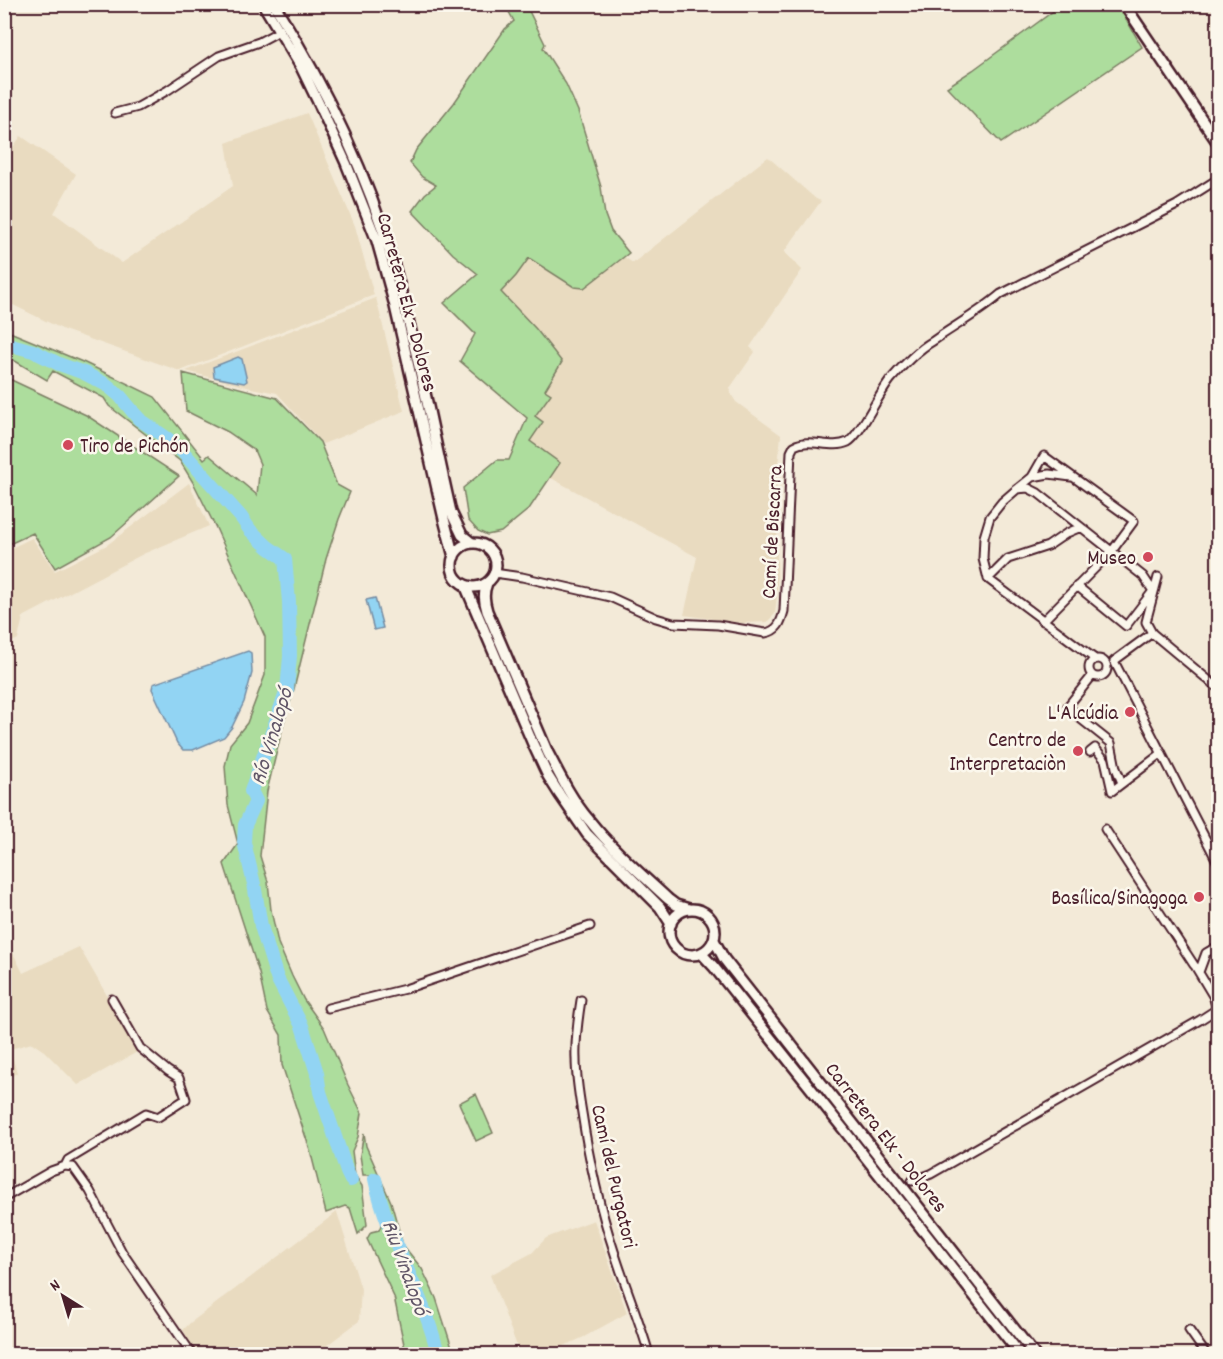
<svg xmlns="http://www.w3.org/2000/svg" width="1223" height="1359" font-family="Dekko,sans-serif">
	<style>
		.built { fill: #e9dbc0 }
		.green { fill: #addd9d; stroke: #7c7e64; stroke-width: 1.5 }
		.water { fill: #92d4f3; stroke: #758ca3; stroke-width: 1.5 }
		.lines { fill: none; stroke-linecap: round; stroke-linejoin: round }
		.river { stroke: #92d4f3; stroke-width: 14 }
		.street-casing { stroke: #4a1f2b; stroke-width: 11 }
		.secondary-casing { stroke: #4a1f2b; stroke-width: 14 }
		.street { stroke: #fbf7ec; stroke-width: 7 }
		.secondary { stroke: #fbf7ec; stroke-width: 9 }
		.poi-dot { fill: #d1495b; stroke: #fbf7ec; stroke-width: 2 }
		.labels { text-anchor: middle; stroke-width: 5; stroke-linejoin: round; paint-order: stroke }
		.street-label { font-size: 21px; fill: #4a1f2b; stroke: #fbf7ec }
		.poi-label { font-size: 21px; fill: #4a1f2b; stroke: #fbf7ec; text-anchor: end }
		.water-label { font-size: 22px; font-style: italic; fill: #605567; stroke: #fbf7ec }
	</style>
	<rect width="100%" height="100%" fill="#f3ead8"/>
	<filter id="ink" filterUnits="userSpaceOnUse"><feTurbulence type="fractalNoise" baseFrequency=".0167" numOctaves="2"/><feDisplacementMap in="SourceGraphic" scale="12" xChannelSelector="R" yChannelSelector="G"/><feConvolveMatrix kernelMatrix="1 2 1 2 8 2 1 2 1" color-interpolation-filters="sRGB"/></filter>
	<g filter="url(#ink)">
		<path class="built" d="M307,113L355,226L374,295L180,371L64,330L5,301V158L21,136L76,174L54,213L122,263L233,186L226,143Z
			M768,157L816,199L821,201L784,252L802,270L750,347L755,352L730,388L731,394L736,402L781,435L777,476V595L775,614L767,622L742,623L684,615L697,557L551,478L560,463L530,441L543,423L535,416L551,394L545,390L562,362L536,329L501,292L516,276L529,258L574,287L624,257L633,263Z
			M376,298L404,411L323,444L277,393L251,388L186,371Z
			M189,483L209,526L143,554L23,617L18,639L5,645V551L32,538L55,571L107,545Z
			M4,935L23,973L79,947L139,1051L78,1085L44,1051L32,1043L10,1049L17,1073L5,1079Z
			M337,1212L361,1289L359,1321L326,1346L309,1354H198L183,1330L190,1323Z
			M594,1220L627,1313L584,1337L546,1354H520L490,1275L532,1253L546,1238Z"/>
		<path class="green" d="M1063,4L1118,5L1142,47L1001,143L947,87L973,70Z
			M505,5H526L545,44L543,48L566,84L578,111L601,187L605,215L611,231L629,253L584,288L574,287L529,258L516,276L501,292L536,329L562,362L545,390L551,394L535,416L543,422L530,441L560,463L529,509L501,532L487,535L478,531L468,520L463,488L497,460H509L527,418L460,361L475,334L444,303L478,274L453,254L412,211L425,194L436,185L422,177L410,163L416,150L454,103L505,29L514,21Z
			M5,330L85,363L155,397L204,459L209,455L257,495L260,464L254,450L228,432L186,411L183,373L277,398L320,442L337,485L350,492L339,519L326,559L294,689L284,722L267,791L260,856L268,882L271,910L278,943L292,976L304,1000L324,1028L348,1085L362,1113L358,1137L352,1151L355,1175L362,1186L367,1225L358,1234L350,1208L345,1206L326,1213L310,1150L282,1065L281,1035L267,1011L259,973L224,864L238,844L228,805L225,766L230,744L247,723L265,675V637L216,528L194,484L180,461L109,406L104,398L53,371L47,380L5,355Z
			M5,377L86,415L179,476L111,537L55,568L33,533L5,546Z
			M476,1094L493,1133L476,1141L459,1103Z
			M364,1133L366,1146L391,1202L403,1245L422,1269L436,1298L454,1354H406L394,1297L367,1239L371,1232L379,1230L382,1223L372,1175H363L360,1155Z"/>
		<path class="water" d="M238,357L242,359L247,381L244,383L214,377L213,367Z
			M375,598L383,628L374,630L366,600Z
			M248,651L251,653L252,673L244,702L232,727L224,737L193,750H183L177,743L152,689L153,684Z"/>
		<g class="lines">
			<path class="river" d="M4,343L33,351L59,364L84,373L107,385L120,396L139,419L168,439L182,451L241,517L250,530L268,547L285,559L289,602L290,656L287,690L251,791L256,801L245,825L244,842L254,884L261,926L277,978L302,1026L317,1073L320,1092L347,1172L351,1180
				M375,1179C388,1240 424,1294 438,1354"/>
			<defs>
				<path id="street" d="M115,113L138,107L168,90L219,56L259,42L274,34
					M1032,477L1049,474L1071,477
					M1017,489L1032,477L1044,456L1134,521L1112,551L1043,621
					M494,573L522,577L610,597L656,618L673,623L718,625L765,633C778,631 781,622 784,611L791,452L794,446C810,437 831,450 848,442C860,436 880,391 892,378C902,366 919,349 933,341C956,325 980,312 1001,294L1177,205L1218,179
					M1158,577L1146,622L1152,633L1114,661L1218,863
					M988,579L1008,559L1048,546L1067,533L1081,527
					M1077,586L1126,626L1153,591L1143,576L1038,493L1028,488L1017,489L1002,502L990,517L984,537L983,559L988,579L1095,659
					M1152,633L1218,688
					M1089 668a9 9 0 1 1 18 0a9 9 0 1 1-18 0Z
					M1092,676L1068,706L1082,720L1111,743L1116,768L1122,783
					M1090,752L1095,748L1105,760L1112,791L1162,753
					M1105,829L1194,965
					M1199,972L1206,953L1218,946
					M581,1000C578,1019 575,1039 576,1059C576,1077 579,1095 582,1113C589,1160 599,1206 614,1251C625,1286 639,1319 649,1354
					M328,1008L405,989L590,926
					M65,1166L68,1160L146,1113L158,1117L186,1099L179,1078L168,1071L140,1048L112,999
					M912,1181L931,1174L1200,1020L1217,1009L1213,996L1195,966
					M4,1198L51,1171L65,1166L73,1167L90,1191L122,1252L192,1354
					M1189,1330L1206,1354"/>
				<path id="secondary" d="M263,4L301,67L320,106L346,163L377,241L394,302L444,519L454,557
					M274,4C325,86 370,180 396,273C418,352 433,433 451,512L462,535L472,543
					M1124,4L1218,143
					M452 565a22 22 0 1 1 44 0a22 22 0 1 1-44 0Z
					M487,583C483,593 484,601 487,611L548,753C560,776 572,800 589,820C612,849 641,874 668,899L676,905L689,909
					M465,585L533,744L548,776L560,795L587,834L660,907L671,924
					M669 932a23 23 0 1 1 46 0a23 23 0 1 1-46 0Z
					M714,940L724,959L1034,1354
					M701,953L714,967L844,1130L1020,1354"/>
			</defs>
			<use href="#street" class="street-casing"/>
			<use href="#secondary" class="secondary-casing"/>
			<use href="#street" class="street"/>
			<use href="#secondary" class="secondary"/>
		</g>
	</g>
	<g class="poi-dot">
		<circle cx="68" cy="445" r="6"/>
		<circle cx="1148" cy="557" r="6"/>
		<circle cx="1130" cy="712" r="6"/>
		<circle cx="1078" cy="751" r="6"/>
		<circle cx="1199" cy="897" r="6"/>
	</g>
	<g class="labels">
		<g class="street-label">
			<text transform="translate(408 302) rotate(75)" y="7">Carretera Elx - Dolores</text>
			<text transform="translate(771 532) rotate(-87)" y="7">Camí de Biscarra</text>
			<text transform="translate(887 1137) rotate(52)" y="7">Carretera Elx - Dolores</text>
			<text transform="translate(615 1176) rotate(77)" y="7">Camí del Purgatori</text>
		</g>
		<g class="poi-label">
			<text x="80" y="452" text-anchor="start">Tiro de Pichón</text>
			<text x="1136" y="564">Museo</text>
			<text x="1118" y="719">L'Alcúdia</text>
			<text x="1066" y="746">Centro de<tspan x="1066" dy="24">Interpretaciòn</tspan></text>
			<text x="1187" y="904">Basílica/Sinagoga</text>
		</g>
		<g class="water-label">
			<text transform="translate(270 736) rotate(-73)" y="8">Río Vinalopó</text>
			<text transform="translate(407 1267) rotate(70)" y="8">Riu Vinalopó</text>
		</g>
	</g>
	<rect width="1223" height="1359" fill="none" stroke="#fbf7ec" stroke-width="24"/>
	<rect x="12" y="12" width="1199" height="1335" fill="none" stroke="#4a1f2b" stroke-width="2" filter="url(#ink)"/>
	<g transform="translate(63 1296) rotate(323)" stroke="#fbf7ec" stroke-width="4.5" paint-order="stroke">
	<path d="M0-4.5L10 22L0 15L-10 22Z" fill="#4a1f2b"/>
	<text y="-9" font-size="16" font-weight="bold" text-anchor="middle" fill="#4a1f2b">N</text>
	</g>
</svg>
